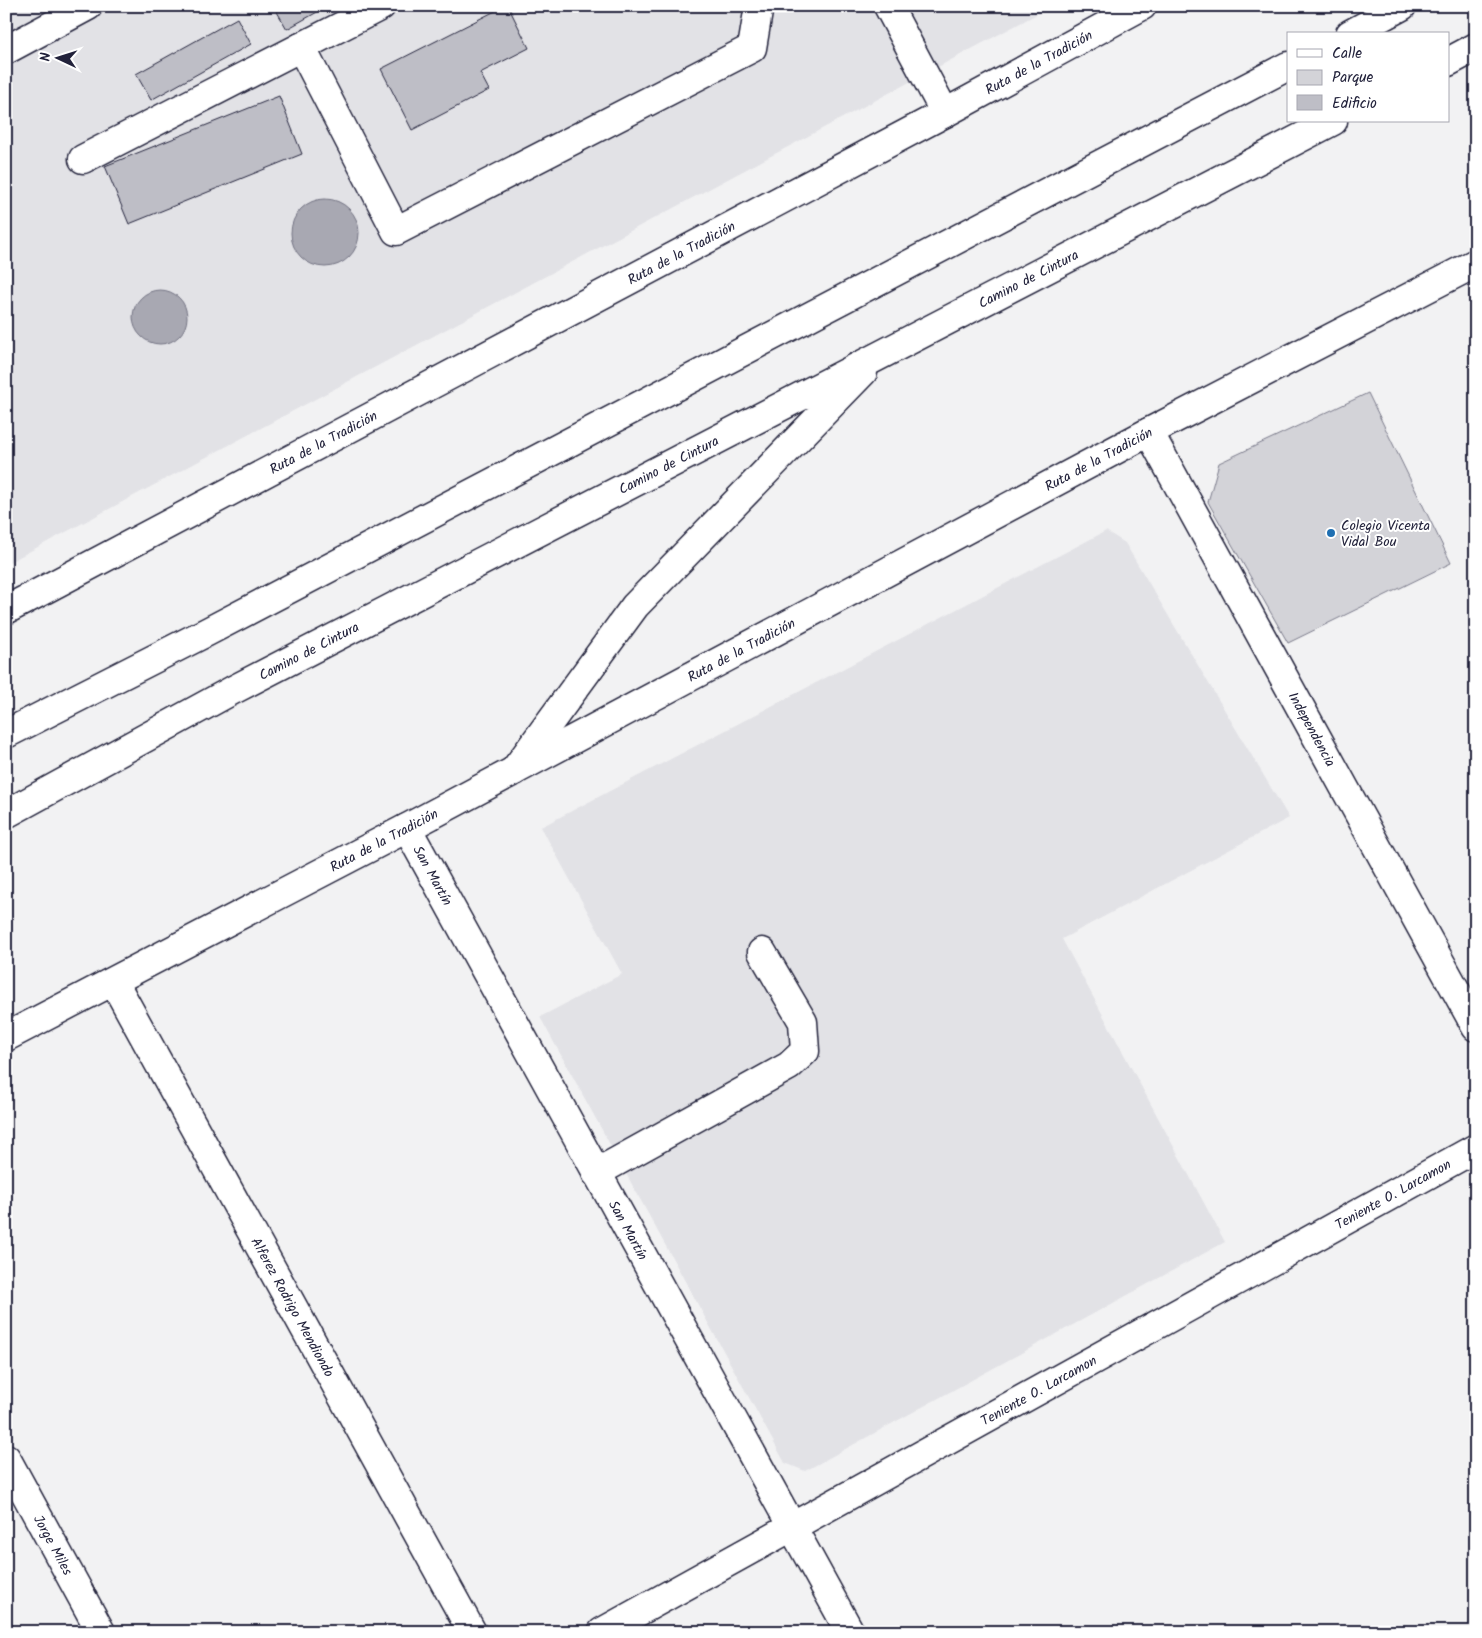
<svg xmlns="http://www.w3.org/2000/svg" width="1482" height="1638" font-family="Kalam,sans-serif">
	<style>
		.built { fill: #e2e2e6 }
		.green { fill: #d3d3d8; stroke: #7a7a8a }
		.water { fill: #a8a8b2; stroke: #727282 }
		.building { fill: #bebec6; stroke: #22223b }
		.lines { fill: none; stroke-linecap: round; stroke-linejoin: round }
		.minor-casing { stroke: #22223b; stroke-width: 31 }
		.major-casing { stroke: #22223b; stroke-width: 31 }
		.minor { stroke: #fff; stroke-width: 28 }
		.major { stroke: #fff; stroke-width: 28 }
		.poi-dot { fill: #1f6fb2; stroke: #fff; stroke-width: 2 }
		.labels { text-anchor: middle; stroke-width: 4; stroke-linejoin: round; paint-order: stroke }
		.street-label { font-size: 14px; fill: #22223b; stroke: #fff }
		.poi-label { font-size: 14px; fill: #22223b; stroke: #fff; text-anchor: start }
	</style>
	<rect width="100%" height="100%" fill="#f2f2f3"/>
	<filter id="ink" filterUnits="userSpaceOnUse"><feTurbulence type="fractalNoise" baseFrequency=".02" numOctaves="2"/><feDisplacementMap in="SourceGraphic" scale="10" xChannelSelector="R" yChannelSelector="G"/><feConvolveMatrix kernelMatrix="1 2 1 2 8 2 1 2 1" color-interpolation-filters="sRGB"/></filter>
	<g filter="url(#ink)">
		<path class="built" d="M6,6H1052L6,564Z
			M1106,531L1125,543L1289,818L1062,939L1225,1242L805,1471L785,1463L540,1017L622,974L541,827Z"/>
		<path class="green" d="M1368,393L1451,563L1288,643L1208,502L1219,463Z"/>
		<path class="water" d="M291 233a34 34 0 1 1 68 0a34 34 0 1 1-68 0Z
			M133 317a27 27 0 1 1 54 0a27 27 0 1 1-54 0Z"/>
		<path class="building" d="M282,6H328L287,29L276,10Z
			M505,6H508L529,48L480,73L489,90L412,130L381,69Z
			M237,18L251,44L151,100L136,74Z
			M279,96L302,154L129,224L105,166Z"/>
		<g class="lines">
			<defs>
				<g id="minor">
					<path d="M888,6L945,113"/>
					<path d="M301,47L396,231L752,48L759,6"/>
					<path d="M6,50L88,6"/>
					<path d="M83,159L381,6"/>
					<path id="s1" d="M1149,432L1476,1027"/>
					<path id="s2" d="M6,610L945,113L1142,6"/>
					<path id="s3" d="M407,828L850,1632"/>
					<path id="s4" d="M114,982L472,1632"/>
					<path id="s5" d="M6,1037L407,828L1149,432L1476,263"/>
					<path d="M596,1173L789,1066L805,1051L803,1022L762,952"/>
					<path id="s6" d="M6,1458L101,1632"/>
					<path id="s7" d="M602,1632L1476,1148"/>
				</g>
				<g id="major">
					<path d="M1350,34L1402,6"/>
					<path d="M1448,62L1476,47"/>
					<path d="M6,734L207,632L1288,66"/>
					<path d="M514,771L635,606L863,372"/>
					<path id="s8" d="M6,814L233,690L1333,121"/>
				</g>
			</defs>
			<use href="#minor" class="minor-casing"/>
			<use href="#major" class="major-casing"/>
			<use href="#minor" class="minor"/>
			<use href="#major" class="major"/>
		</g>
	</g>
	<circle class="poi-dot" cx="1331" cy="533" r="5"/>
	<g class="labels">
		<g class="street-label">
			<text dy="5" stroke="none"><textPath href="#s2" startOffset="1169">Ruta de la Tradición</textPath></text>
			<text dy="5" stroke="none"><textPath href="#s2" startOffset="764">Ruta de la Tradición</textPath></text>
			<text dy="5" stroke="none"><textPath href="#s8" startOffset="1154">Camino de Cintura</textPath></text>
			<text dy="5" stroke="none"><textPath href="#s2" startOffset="359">Ruta de la Tradición</textPath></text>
			<text dy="5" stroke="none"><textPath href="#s5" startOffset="1236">Ruta de la Tradición</textPath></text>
			<text dy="5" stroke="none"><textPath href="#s8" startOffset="749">Camino de Cintura</textPath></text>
			<text dy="5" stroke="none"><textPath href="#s5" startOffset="831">Ruta de la Tradición</textPath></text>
			<text dy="5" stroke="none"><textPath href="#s8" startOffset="344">Camino de Cintura</textPath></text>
			<text dy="5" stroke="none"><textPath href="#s1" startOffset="339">Independencia</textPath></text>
			<text dy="5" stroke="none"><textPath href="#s5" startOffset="426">Ruta de la Tradición</textPath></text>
			<text dy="5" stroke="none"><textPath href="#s3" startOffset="54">San Martín</textPath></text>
			<text dy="5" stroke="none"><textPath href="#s7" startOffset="904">Teniente O. Larcamon</textPath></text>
			<text dy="5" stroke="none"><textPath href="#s3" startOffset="459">San Martín</textPath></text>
			<text dy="5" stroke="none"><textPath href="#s4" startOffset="371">Alferez Rodrigo Mendiondo</textPath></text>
			<text dy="5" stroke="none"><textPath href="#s7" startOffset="499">Teniente O. Larcamon</textPath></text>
			<text dy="5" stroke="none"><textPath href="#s6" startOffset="99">Jorge Miles</textPath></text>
		</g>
		<g class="poi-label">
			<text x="1341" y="530">Colegio Vicenta<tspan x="1341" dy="16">Vidal Bou</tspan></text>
		</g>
	</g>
	<rect width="1482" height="1638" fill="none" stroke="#fff" stroke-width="25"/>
	<rect x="12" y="12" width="1457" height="1613" fill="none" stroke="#22223b" stroke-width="2" filter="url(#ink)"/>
	<rect x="1287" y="32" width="162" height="90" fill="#ffffff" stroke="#a7a7b1"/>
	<rect x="1297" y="49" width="25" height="8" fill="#ffffff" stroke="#a7a7b1"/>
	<text x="1332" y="58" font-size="15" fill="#22223b">Calle</text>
	<rect x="1297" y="70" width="25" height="15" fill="#d3d3d8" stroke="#a7a7b1"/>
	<text x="1332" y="82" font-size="15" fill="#22223b">Parque</text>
	<rect x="1297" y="95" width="25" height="15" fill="#bebec6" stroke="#a7a7b1"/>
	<text x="1332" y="108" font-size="15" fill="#22223b">Edificio</text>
	<g transform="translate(58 58) rotate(274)" stroke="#ffffff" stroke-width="4" paint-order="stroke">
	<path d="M0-4L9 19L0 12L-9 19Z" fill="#22223b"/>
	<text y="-8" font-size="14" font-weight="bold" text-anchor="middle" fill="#22223b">N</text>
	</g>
</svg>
